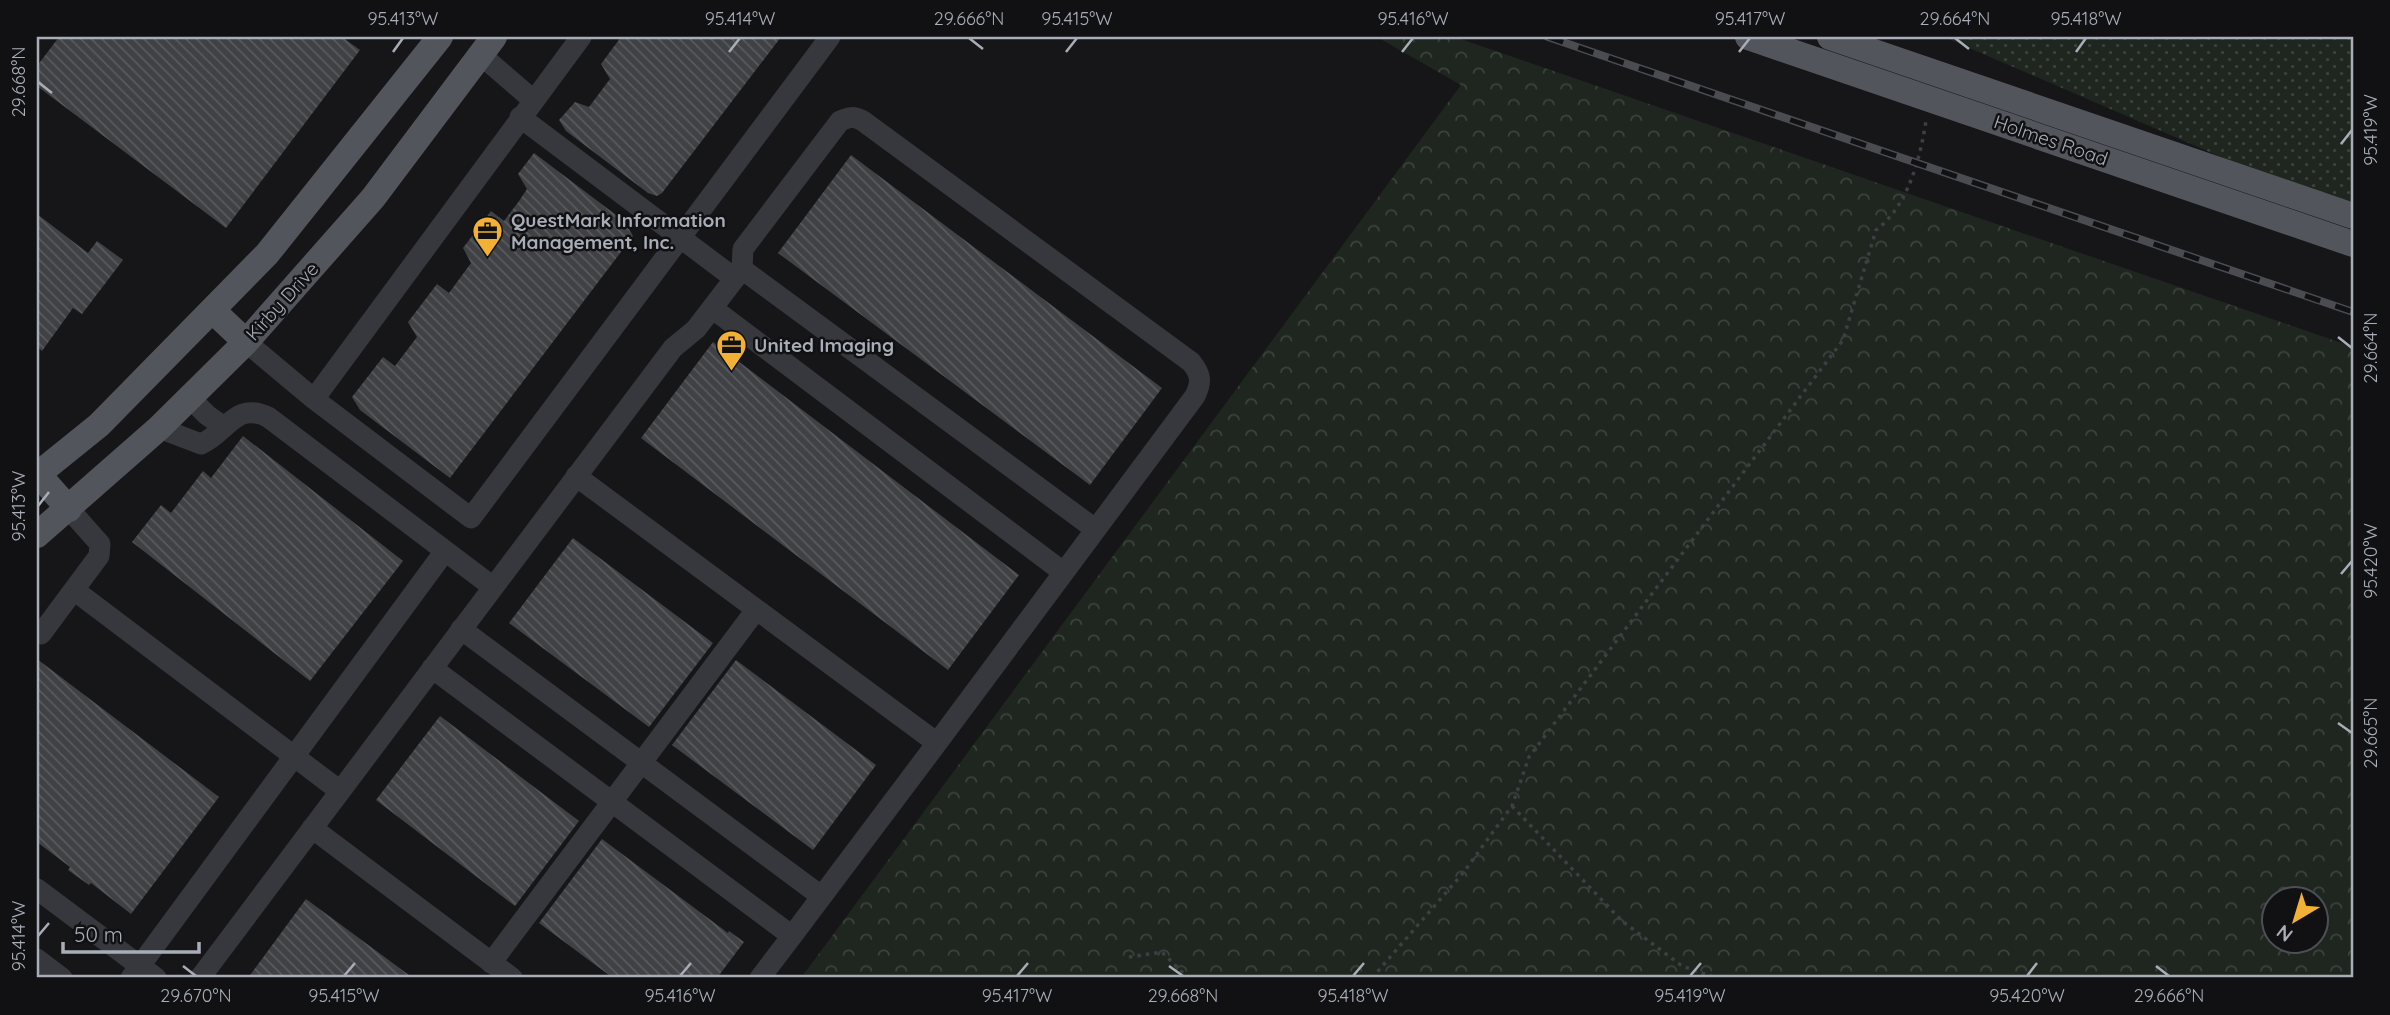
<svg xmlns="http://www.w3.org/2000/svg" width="2390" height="1015" font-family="Quicksand,sans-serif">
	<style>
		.grass { fill: url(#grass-dots) }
		.forest { fill: url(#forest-crowns); fill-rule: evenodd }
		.building { fill: url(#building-back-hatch) }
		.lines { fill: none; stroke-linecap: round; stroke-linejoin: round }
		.path { stroke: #3d3f44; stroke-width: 3.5; stroke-dasharray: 3.5 5; stroke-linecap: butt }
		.minor { stroke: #37383d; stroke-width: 21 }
		.major { stroke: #53555c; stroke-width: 26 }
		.rail-casing { stroke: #4a4c52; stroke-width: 8 }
		.rail { stroke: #111113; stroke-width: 5; stroke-dasharray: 16; stroke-linecap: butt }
		.ticks { fill: none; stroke: #a8adb8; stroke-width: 2.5 }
		.labels { text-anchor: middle; stroke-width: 5; stroke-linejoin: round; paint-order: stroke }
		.street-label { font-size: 19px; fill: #a8adb8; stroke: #111113 }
		.poi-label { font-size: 19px; font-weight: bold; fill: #a8adb8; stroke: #111113; text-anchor: start }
		.neatline { fill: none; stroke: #a8adb8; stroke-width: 2.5 }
		.ticks-label { font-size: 18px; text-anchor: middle; fill: #a8adb8 }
	</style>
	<defs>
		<pattern id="grass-dots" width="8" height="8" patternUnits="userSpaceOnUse" patternTransform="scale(1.75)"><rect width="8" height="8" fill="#1e261f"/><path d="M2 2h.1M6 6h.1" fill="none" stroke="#3c433d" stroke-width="1.8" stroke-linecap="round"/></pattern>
		<pattern id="forest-crowns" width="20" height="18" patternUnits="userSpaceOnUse" patternTransform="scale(1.75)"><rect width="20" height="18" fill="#1e261f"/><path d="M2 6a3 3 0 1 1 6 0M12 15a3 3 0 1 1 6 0" fill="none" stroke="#3c433d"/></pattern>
		<pattern id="building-back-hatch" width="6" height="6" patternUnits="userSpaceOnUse" patternTransform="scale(1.75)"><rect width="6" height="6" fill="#404145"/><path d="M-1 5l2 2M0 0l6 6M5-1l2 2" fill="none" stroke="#595a5e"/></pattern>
	</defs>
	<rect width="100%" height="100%" fill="#161618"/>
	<path class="grass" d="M1944,37H2353V208L2281,183Z"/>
	<path class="forest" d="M1377,37H1455L2353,347V978H801L1461,85ZM2274,900H2316V942H2274Z"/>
	<path class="building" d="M59,37H342L360,50L226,228L37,86V66Z
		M621,37H781L662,193L657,196L648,193L566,131L559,120L575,102L589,107L610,79L601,64Z
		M534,153L624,221L633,236L450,478L360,410L352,397L383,357L395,366L417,337L408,322L437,284L449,293L471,263L463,248L491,211L504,221L519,201L527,189L518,174Z
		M851,155L1162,388L1090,485L778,253Z
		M37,214L88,253L97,241L123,260L82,314L73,308L42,351L37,347Z
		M713,342L1019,575L948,670L641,438Z
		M243,436L403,561L310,681L132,542L161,505L171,513L203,471L211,478Z
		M573,538L713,643L649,727L509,623Z
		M37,659L219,797L131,914L91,883L89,885L68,870L70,867L37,842Z
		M736,660L876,765L813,850L672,745Z
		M440,716L579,821L515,906L376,800Z
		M602,839L728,933L729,931L744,942L717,978H613L539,923Z
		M306,899L413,978H248Z"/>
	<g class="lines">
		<path class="path" d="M1512,806L1622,921L1682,966L1716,978
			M1129,957L1162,952L1188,978
			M1372,978L1463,873L1512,806L1529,757L1843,340L1876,230C1908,206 1920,159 1926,121"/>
		<path class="minor" d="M481,55L533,100
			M520,117L734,278
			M742,269L1095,529
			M712,308L1063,572
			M246,342L314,399L471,518L830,37
			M190,398L207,415L224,427
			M314,399L581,37
			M159,428L201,444C227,433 235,401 268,417L493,587
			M74,590L340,791
			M461,629L821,896
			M41,634L99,556L100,544L69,509
			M432,668L792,936L760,978
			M312,828L512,978
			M37,889L156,978
			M792,936L937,743
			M37,959L62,978
			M491,963L756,610
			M131,978L445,551
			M200,978L673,348L696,329L742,269L743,249L840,121C849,117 854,116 863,121L1191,362C1201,374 1202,382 1195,396L937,743L576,476"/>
		<path class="major" d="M1748,37L2353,244
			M1830,37L2353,216
			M212,310L246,342
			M38,474L69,509
			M37,475L99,425L267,254L440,37
			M37,535L159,428L246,342L373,198L494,37"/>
		<defs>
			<path id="rail" d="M1548,37L2353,312"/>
		</defs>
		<use href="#rail" class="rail-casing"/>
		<use href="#rail" class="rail"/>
	</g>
	<path class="ticks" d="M969,38L983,49M1955,38L1969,49M393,52L403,38M729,52L740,38M1066,52L1077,38M1402,52L1413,38M1739,52L1750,38M2076,52L2086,38M38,82L52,93M2341,144L2352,130M2338,337L2352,348M38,506L49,492M2341,574L2352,561M2338,723L2352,733M38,936L49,923M183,966L196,976M1169,966L1183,976M2156,966L2169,976M344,976L355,963M680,976L691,963M1017,976L1028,963M1353,976L1364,963M1690,976L1701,963M2027,976L2037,963"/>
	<defs>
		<symbol id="office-pin" viewBox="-11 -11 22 30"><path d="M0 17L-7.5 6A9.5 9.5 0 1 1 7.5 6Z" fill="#f2b134" stroke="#111113"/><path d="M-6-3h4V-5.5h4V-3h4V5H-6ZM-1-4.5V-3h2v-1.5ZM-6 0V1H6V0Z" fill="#111"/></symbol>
	</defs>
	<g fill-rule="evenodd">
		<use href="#office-pin" x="470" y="214" width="35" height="47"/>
		<use href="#office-pin" x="714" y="328" width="35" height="47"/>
	</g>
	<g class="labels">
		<g class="street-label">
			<text transform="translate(2051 140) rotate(19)" y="7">Holmes Road</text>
			<text transform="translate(282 301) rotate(-48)" y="7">Kirby Drive</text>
		</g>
		<g class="poi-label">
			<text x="511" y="227">QuestMark Information<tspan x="511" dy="22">Management, Inc.</tspan></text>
			<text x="754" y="352">United Imaging</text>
		</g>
	</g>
	<rect width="2390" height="1015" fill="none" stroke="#111113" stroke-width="77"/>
	<g transform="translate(2295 920) rotate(218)"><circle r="33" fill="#111113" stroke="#4d4f55" stroke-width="2"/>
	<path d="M0-5L12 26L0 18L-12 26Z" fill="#f2b134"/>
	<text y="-10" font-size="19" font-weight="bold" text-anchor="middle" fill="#a8adb8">N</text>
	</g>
	<path d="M63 942v10h136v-10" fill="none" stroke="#a8adb8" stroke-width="3.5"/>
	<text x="74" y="942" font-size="21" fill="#a8adb8" stroke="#111113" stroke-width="5" paint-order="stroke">50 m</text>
	<rect x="38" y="38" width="2314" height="938" class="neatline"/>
	<g class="ticks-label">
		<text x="403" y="25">95.413°W</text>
		<text x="740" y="25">95.414°W</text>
		<text x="969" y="25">29.666°N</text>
		<text x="1077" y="25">95.415°W</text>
		<text x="1413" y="25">95.416°W</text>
		<text x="1750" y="25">95.417°W</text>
		<text x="1955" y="25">29.664°N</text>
		<text x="2086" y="25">95.418°W</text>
		<text transform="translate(19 82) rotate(-90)" y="6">29.668°N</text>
		<text transform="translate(2371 130) rotate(-90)" y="6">95.419°W</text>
		<text transform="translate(2371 348) rotate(-90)" y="6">29.664°N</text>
		<text transform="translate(19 506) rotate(-90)" y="6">95.413°W</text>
		<text transform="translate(2371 561) rotate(-90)" y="6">95.420°W</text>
		<text transform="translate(2371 733) rotate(-90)" y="6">29.665°N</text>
		<text transform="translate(19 936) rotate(-90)" y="6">95.414°W</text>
		<text x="196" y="1002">29.670°N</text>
		<text x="344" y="1002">95.415°W</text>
		<text x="680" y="1002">95.416°W</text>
		<text x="1017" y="1002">95.417°W</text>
		<text x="1183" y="1002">29.668°N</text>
		<text x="1353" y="1002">95.418°W</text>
		<text x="1690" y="1002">95.419°W</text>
		<text x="2027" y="1002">95.420°W</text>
		<text x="2169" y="1002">29.666°N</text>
	</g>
</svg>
